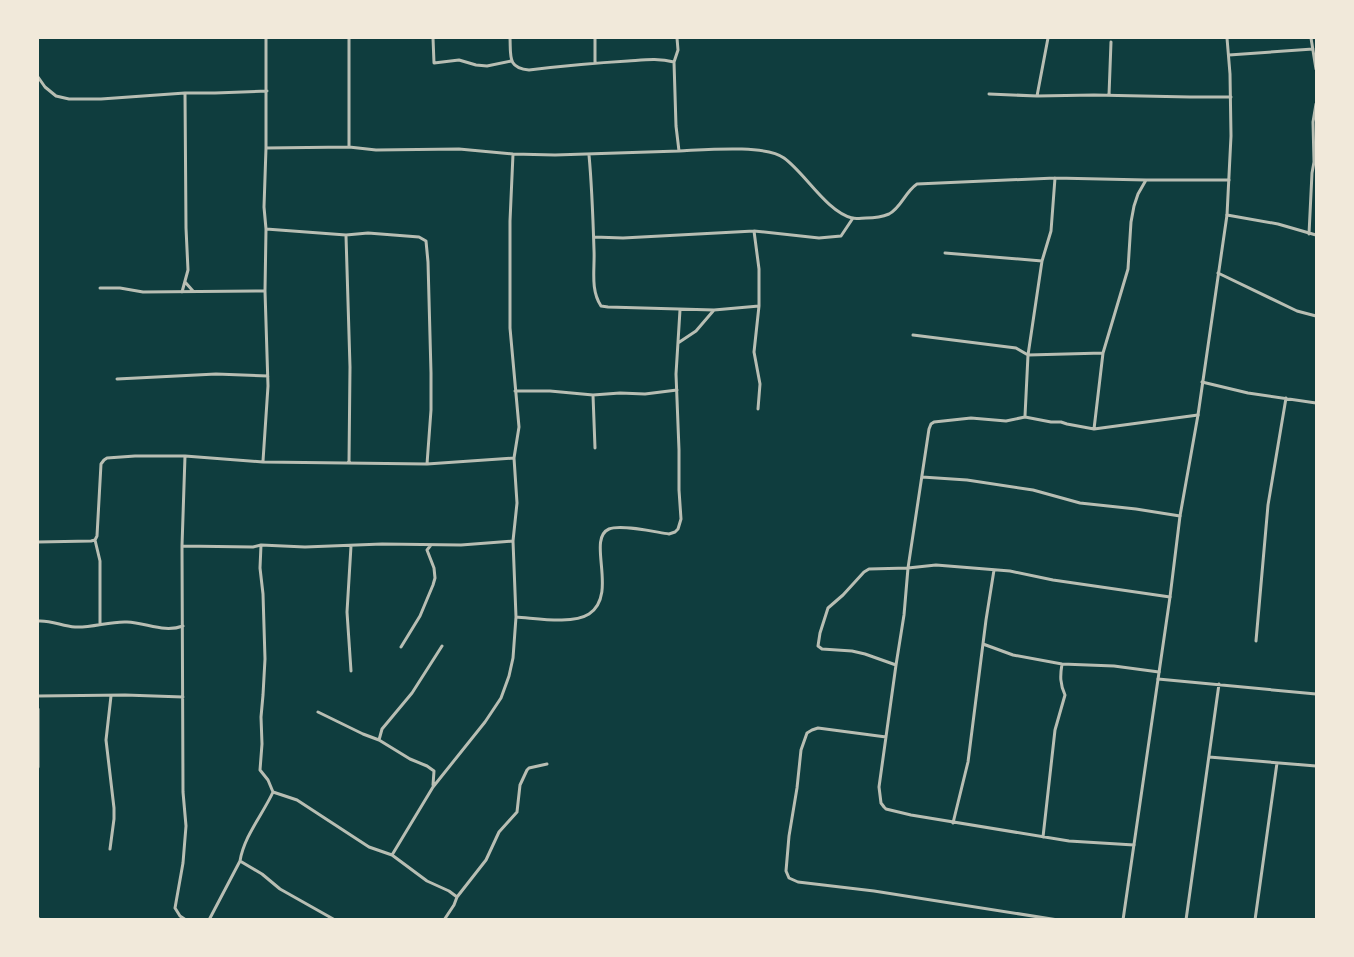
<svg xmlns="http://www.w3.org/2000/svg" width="1354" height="957" font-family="Raleway,sans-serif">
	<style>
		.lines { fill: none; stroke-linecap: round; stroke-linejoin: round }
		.minor { stroke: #b8beb3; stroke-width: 3 }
		.tertiary { stroke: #b8beb3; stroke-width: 3 }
	</style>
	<rect width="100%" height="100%" fill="#0f3d3e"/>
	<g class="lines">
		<path class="minor" d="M433,38L434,63L459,60L476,65L487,66L511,61
			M510,38C511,56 507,68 529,70C562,66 594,63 628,61C644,60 658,58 674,62L676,126L679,151C703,150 765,144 784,158C805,173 826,211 852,218C856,219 862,218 866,218C873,218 882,217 889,214C901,208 905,192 917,184L1055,178L1146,180H1229
			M1311,38L1316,69
			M1229,55L1313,49
			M674,62L678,50L677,38
			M595,63V38
			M38,77L45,87L56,96L69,99H101L185,93H215L267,91
			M989,94L1037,96L1094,95L1190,97H1231
			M1109,95L1111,42
			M1037,96L1048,38
			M349,147V38
			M266,148L349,147L376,150L459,149L513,154L555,155L679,151
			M589,155C592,187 593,218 594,250C595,269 590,289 601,306L608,307L714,310L759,306
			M1227,215L1278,224L1316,235
			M266,229L346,235L368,233L419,237L426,241L428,262L431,373V410L427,464
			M754,231L759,269V306L754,352L760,384L758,409
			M1309,234L1312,173L1314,162L1313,122L1316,104
			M346,236L350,367L349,462
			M594,237L623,238L754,231L819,238L841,236L853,218
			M945,253L1042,261
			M1218,273L1297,311L1316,316
			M185,282L193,291
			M100,288H120L143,292L265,291
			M182,292L188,270L186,228L185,93
			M913,335L1016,348L1028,355L1103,353
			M678,343L696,331L714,310
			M117,379L216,374L268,376
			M1202,382L1248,393L1316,403
			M515,391H550L593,395L620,393L645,394L677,390
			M593,395L595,448
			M1025,416L1028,355L1042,261L1051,231L1055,178
			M1094,429L1103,353L1128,269L1131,222L1134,206L1138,194L1146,180
			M185,456L182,546L183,792L186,826L183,863L175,908L180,916L186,920
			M263,461L268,386L265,291L266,229L264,207L266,148V38
			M922,477L967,480L1033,490L1080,503L1136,509L1180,516
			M38,542L91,541L95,540
			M182,546L253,547L261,545L305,547L382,544L461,545L513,541
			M351,546L347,612L351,671
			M516,617C535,618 572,625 589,614C619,594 586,539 609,529C621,524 655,532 669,534L675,532L678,529L681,519L679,490V450L676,374L680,310
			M38,621C51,620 62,626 75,627C92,628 110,621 127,622C147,623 164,633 183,626
			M100,624V561L95,540L97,536L101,464L104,460L107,458L135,456H185L263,462L427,464L514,458
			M1256,641L1268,505L1286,398
			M983,644L1013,655L1062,664L1114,666L1159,672
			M401,647L420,616L433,585L435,578L434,568L427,550L431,545
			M896,665L865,654L852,651L822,649L818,646L820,633L828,608L843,595L864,572L869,569L908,568L936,565L1010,571L1053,580L1170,597
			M1158,679L1316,694
			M38,696L125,695L183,697
			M38,709V767
			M318,712L363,734L379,740L410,759L427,766L434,771L433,785
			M886,737L818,728L812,730L807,733L801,750L797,788L789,836L786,871L789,878L798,882L874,891L1058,920
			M379,740L382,729L412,693L442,646
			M1209,757L1316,766
			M273,792L297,800L369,847L392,855L427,881L449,891L457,897L454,905L444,920
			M953,823L968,762L986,620L994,570
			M1043,837L1055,730L1065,695C1060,684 1060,676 1062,664
			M1134,845L1069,841L911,815L886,809L884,807L881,803L879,787L896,665L904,615L908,568L929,429L931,424L934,422L971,418L1006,421L1025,417L1051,422H1061L1067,424L1094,429L1198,415
			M110,849L114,819V808L106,740L111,696
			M392,855L433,787L485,722L501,698L509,676L513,658L516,617L513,541L517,503L514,458L519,427L510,328V221L513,154
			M240,861L262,874L280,889L335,920
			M457,897L486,860L499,832L517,812L520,785L527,770L529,768L547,764
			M38,918L40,920
			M209,920L240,861C244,836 263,814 273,792L268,780L260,770L262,744L261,717L263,695L265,659L263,594L260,568L261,545
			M1186,920L1219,684
			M1255,920L1277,763"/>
		<path class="tertiary" d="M1123,920L1170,597L1180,516L1198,415L1227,215L1231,136L1230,74L1227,38"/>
	</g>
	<rect width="1354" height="957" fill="none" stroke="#f1e9da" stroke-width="78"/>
</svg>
